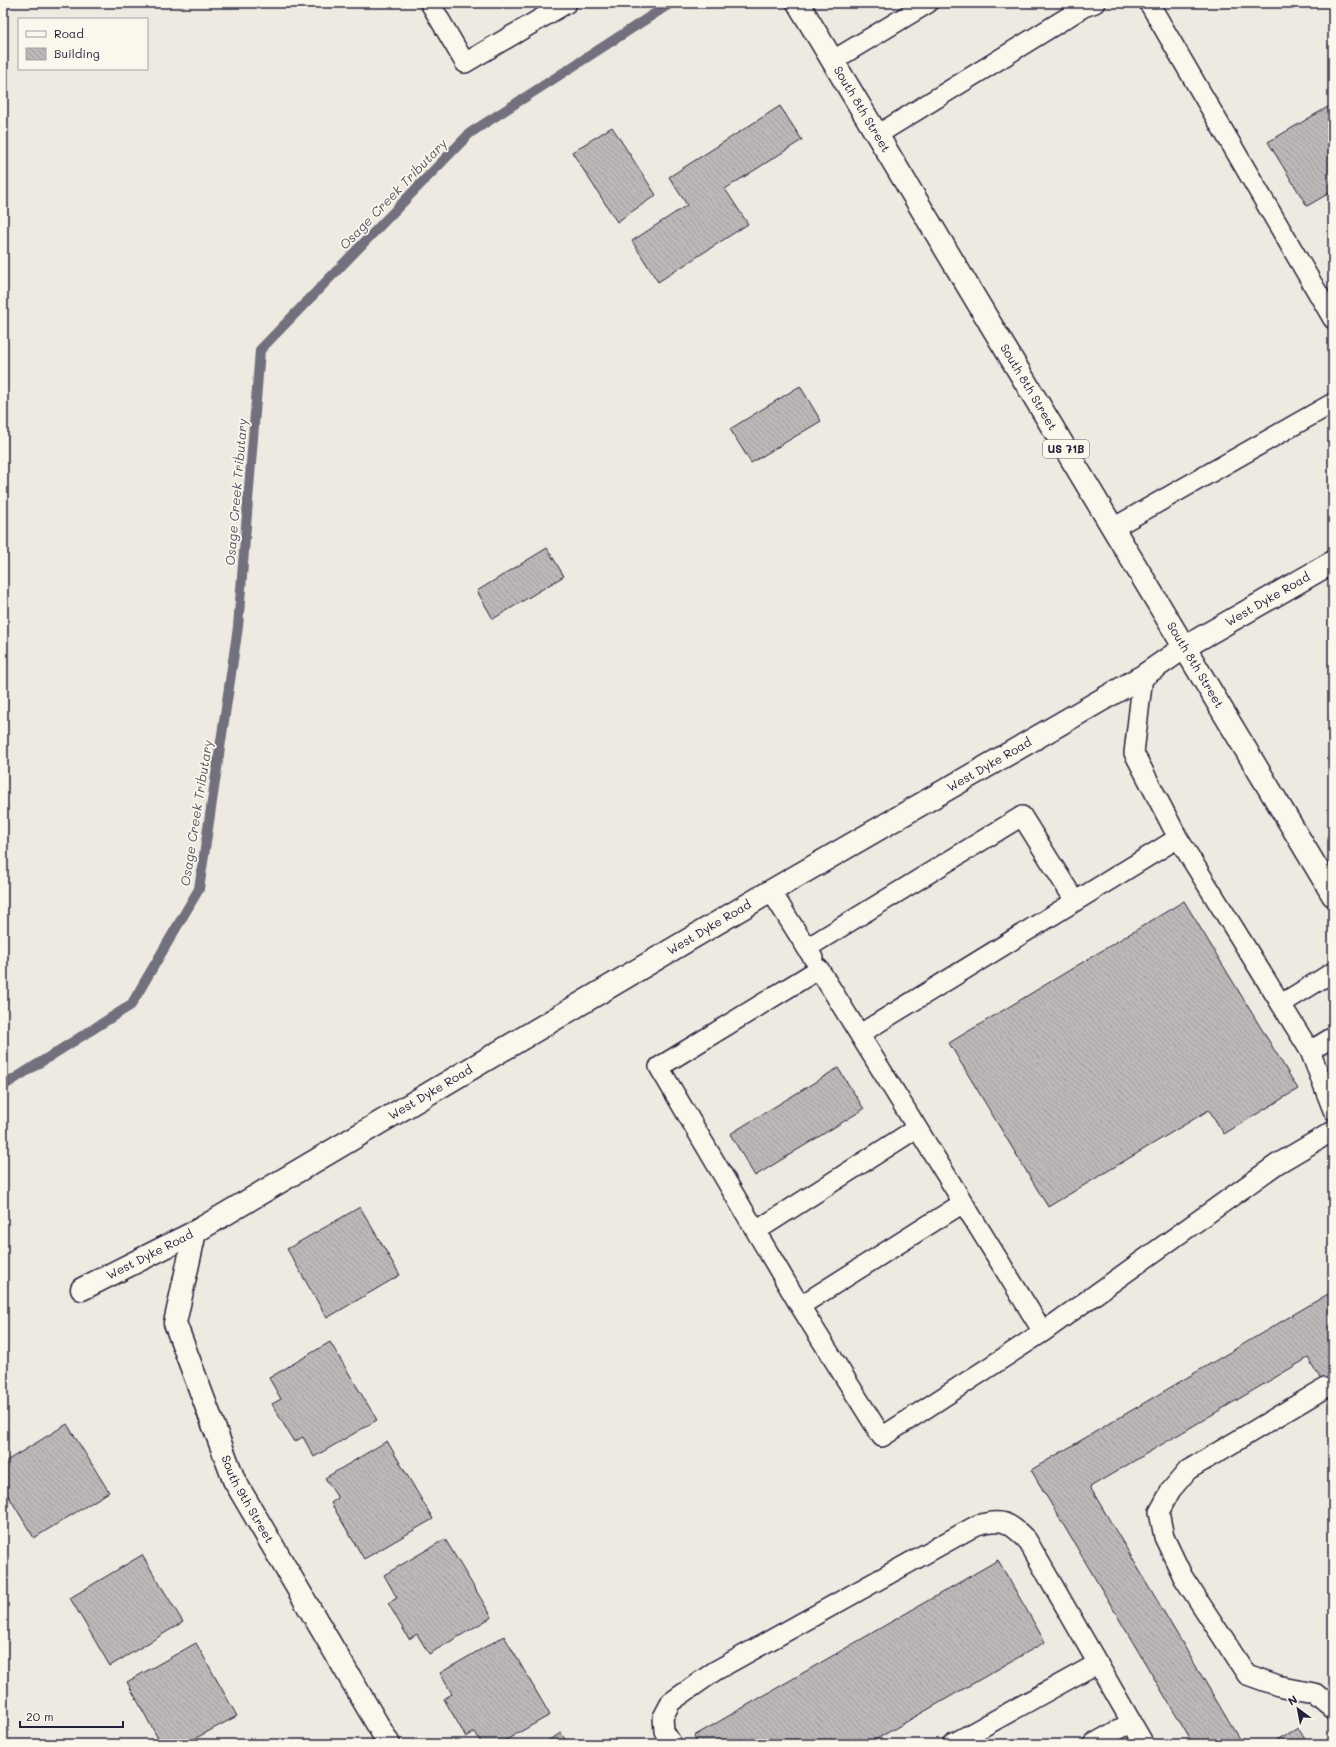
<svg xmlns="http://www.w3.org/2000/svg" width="1336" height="1747" font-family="Mali,sans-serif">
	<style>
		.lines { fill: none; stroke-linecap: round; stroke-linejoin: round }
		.stream { stroke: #716f7c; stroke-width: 10 }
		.building { fill: url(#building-back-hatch); stroke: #22223b }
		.lane-casing { stroke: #22223b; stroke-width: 22 }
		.street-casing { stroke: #22223b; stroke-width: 25 }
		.primary-casing { stroke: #22223b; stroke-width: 25 }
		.lane { stroke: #fbf7ec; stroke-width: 19 }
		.street { stroke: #fbf7ec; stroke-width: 22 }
		.primary { stroke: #fbf7ec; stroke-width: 22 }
		.labels { text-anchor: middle; stroke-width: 3.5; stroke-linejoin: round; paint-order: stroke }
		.shield { fill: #fbf7ec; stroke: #636270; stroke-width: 1 }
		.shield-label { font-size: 11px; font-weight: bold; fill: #22223b }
		.street-label { font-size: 12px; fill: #22223b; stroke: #fbf7ec }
		.water-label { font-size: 13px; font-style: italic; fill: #575666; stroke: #fbf7ec }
	</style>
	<defs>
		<pattern id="building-back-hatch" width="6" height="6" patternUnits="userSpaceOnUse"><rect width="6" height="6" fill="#bcb8b8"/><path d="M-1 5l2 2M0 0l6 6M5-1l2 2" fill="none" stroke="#a19e9f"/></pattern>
	</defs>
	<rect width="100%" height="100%" fill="#eeeae2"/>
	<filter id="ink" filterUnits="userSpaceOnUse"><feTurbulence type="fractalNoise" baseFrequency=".025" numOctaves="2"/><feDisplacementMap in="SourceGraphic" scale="8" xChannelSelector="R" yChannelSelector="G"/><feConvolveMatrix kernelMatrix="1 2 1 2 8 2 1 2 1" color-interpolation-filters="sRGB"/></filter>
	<g filter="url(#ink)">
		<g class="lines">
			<path class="stream" d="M3,1086L131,1005L199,889L238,627L260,350L470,133L671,3"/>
		</g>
		<path class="building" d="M1333,104V191L1307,206L1268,142Z
			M780,106L802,140L725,189L748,224L658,282L632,241L687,205L669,177Z
			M612,127L656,195L617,222L572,152Z
			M800,386L821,421L751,463L730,429Z
			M547,548L564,576L493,619L477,591Z
			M1184,901L1298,1089L1224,1134L1209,1110L1048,1207L949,1043Z
			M838,1068L864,1109L755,1176L730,1134Z
			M360,1207L400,1275L327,1318L287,1249Z
			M1333,1291V1400L1308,1358L1090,1487L1242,1744H1193L1031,1470Z
			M330,1342L377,1420L314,1457L303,1437L294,1442L272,1404L281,1399L269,1378Z
			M67,1424L109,1492L34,1538L3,1487V1463Z
			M387,1441L433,1519L364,1559L331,1503L338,1498L325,1478Z
			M445,1539L492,1617L429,1654L417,1634L409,1639L388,1603L397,1598L384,1575Z
			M142,1555L183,1622L110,1666L70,1598Z
			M998,1560L1045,1642L868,1744H698L694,1736Z
			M504,1636L550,1715L499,1744H482L475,1732L466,1737L444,1699L452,1694L440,1673Z
			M196,1643L237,1716L185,1744H161L127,1682Z
			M1298,1728L1308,1744H1271Z
			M561,1733L568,1744H542Z"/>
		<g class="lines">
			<defs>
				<path id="lane" d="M430,3L465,63L567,3
					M1149,3L1333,319
					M832,61L928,3
					M877,135L1084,7L1095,3
					M1113,528L1333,403
					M1143,676L1134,753L1178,838L1310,1051L1333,1110
					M771,891L813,958
					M807,948L1022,816L1075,901
					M1281,1004L1333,972
					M860,1034L1178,838
					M1310,1051L1333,1037
					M756,1231L917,1128
					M800,1306L963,1203
					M1043,1332L819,969L659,1067L800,1306L882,1437L1043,1332L1277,1164L1333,1131
					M1325,1388L1188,1470L1171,1490L1159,1512L1164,1537L1183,1577L1247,1675L1278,1686L1314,1693L1333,1709
					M672,1744L664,1731L663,1717L671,1702L715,1671L977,1525C1002,1518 1008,1521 1027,1540L1144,1744
					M952,1744L1098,1663
					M1093,1744L1132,1722"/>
				<g id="street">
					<path id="s1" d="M195,1232L175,1323L234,1480L389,1744"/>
					<path id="s2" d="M82,1289L195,1232L771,891L1143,676L1185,647L1333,562"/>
				</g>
				<g id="primary">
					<path id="s3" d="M798,3L1333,895"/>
				</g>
			</defs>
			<use href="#lane" class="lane-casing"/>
			<use href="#street" class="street-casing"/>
			<use href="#primary" class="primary-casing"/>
			<use href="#lane" class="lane"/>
			<use href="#street" class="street"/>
			<use href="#primary" class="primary"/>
		</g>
	</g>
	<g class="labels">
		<rect class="shield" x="1043" y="440" width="46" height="18" rx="3"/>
		<g class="shield-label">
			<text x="1066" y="453">US 71B</text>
		</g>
		<g class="street-label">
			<text dy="4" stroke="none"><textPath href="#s3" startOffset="124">South 8th Street</textPath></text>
			<text dy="4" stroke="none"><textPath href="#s3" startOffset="448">South 8th Street</textPath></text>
			<text dy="4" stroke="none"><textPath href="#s2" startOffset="1372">West Dyke Road</textPath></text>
			<text dy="4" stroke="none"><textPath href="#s3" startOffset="772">South 8th Street</textPath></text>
			<text dy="4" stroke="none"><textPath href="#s2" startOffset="1048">West Dyke Road</textPath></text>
			<text dy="4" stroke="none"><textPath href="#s2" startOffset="724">West Dyke Road</textPath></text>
			<text dy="4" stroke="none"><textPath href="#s2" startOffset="400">West Dyke Road</textPath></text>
			<text dy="4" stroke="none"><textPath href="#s2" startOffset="76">West Dyke Road</textPath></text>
			<text dy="4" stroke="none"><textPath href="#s1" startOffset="284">South 9th Street</textPath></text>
		</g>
		<g class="water-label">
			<text transform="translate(393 194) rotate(-46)" y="5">Osage Creek Tributary</text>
			<text transform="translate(236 492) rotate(-85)" y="5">Osage Creek Tributary</text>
			<text transform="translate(196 813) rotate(-81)" y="5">Osage Creek Tributary</text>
		</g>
	</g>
	<rect width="1336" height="1747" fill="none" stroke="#fbf7ec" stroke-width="16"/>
	<rect x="8" y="8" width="1320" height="1731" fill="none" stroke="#22223b" stroke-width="1.5" filter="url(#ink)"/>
	<rect x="18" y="18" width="130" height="52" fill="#fbf7ec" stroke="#a4a2a5"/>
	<rect x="26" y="31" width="20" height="6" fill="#fbf7ec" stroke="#a4a2a5"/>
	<text x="54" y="38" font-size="12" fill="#22223b">Road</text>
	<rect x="26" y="48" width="20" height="12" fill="url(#building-back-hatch)" stroke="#a4a2a5"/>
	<text x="54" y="58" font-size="12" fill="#22223b">Building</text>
	<g transform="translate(1298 1709) rotate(328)" stroke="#fbf7ec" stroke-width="3" paint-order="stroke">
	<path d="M0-3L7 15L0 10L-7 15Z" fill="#22223b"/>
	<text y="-6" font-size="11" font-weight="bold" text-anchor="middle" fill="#22223b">N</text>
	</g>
	<path d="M20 1721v6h103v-6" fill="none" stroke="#22223b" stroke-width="2"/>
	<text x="26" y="1721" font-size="12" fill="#22223b" stroke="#fbf7ec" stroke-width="3" paint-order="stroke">20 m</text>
</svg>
